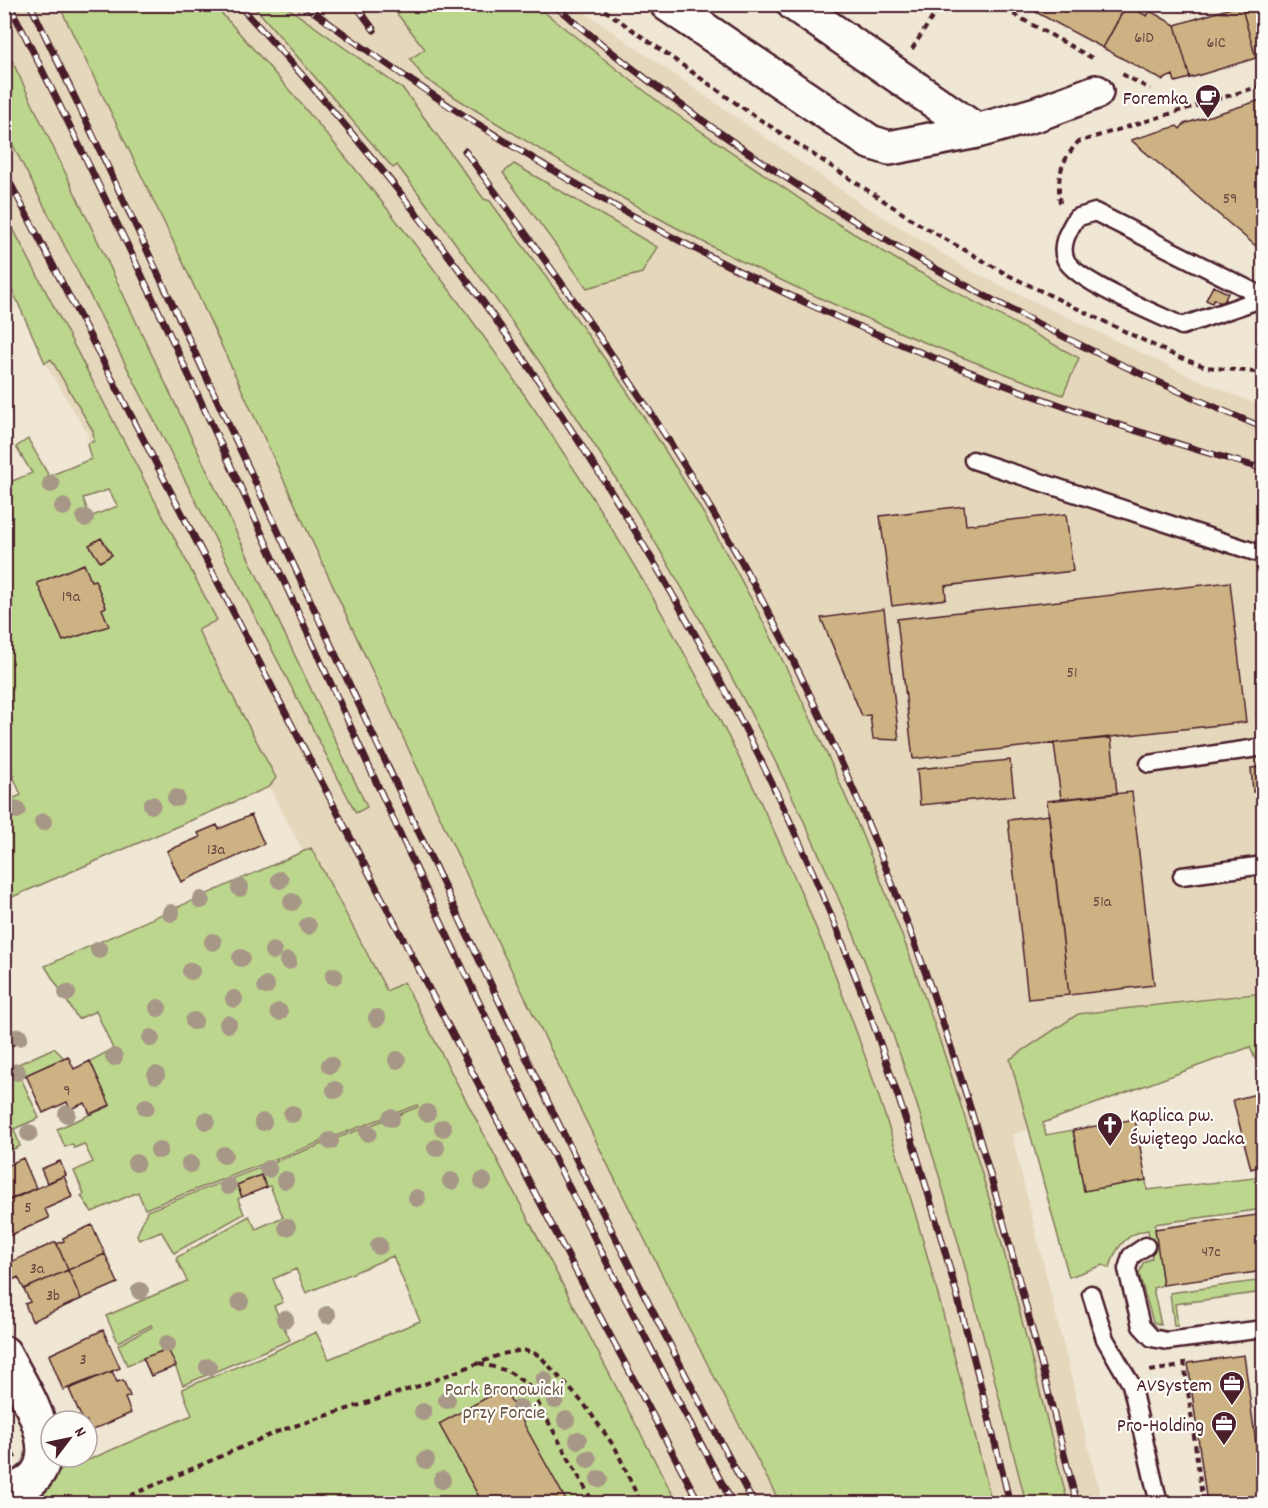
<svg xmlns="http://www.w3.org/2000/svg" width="1268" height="1508" font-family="Dekko,sans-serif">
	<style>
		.built { fill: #e5d7bc }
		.green { fill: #bdd68d; stroke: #847a5c; stroke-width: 1.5; fill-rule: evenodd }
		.building { fill: #cdb383; stroke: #4a1f2b; stroke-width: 1.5 }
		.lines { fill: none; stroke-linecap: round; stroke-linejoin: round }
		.service-casing { stroke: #4a1f2b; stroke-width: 21 }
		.minor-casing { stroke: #4a1f2b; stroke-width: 38 }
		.path { stroke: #4a1f2b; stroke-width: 4; stroke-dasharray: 6 4.5; stroke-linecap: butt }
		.service { stroke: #fdfcf7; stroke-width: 16 }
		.minor { stroke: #fdfcf7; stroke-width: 33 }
		.rail-casing { stroke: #4a1f2b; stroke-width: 7 }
		.rail { stroke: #fdfcf7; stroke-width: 4.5; stroke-dasharray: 14; stroke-linecap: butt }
		.tree { fill: #a79787 }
		.labels { text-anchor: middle; stroke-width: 4.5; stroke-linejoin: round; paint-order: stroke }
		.number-label { font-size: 16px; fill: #6b4441 }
		.poi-label { font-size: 20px; fill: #4a1f2b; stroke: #fdfcf7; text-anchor: end }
		.park-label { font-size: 20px; fill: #6c5648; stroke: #fdfcf7 }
	</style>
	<rect width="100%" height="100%" fill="#efe6d4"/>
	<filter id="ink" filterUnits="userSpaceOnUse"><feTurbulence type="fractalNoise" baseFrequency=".0167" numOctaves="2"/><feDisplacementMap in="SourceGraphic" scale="12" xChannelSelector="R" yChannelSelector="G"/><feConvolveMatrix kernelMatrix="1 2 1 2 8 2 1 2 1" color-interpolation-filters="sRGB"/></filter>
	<g filter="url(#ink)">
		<path class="built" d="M4,5H574L860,203L973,272L1183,373L1263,407V1042L1012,1135L1102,1503H677L552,1264L286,859L303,851L269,787L250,795L118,506L92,459L87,433L45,363L5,274Z"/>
		<path class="green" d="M59,5H214C481,298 709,635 848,1009C908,1170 950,1337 992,1503H780L684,1319L502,951L173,241Z
			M253,5H284L404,90L484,199L490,201C544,275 600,348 649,425C697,499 742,578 781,657C860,816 925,984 976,1154C1011,1269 1038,1387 1068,1503H1026C982,1331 941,1158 877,992C761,692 592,420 397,165L393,168Z
			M390,5H535L660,103L825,216L904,264L1079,358L1063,395C963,359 864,320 768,274C649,218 536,148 424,78L410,59L425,49Z
			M5,46L367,807L356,813L5,130Z
			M514,164L657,247L642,273L587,288L503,173Z
			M4,211L217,620L198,630L276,778L269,787L5,900V802L21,795L5,757V484L32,473L16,447L28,439L49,476L91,459L87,444L94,441L93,431L51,359L45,363L5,274ZM108,490L118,506L90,517L83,498Z
			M311,848L387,991L404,982L677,1503L5,1504L44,1484L78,1457H84L86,1461L192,1415L182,1389L266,1355L316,1332L329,1359L420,1321L393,1256L306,1293L296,1269L273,1279L283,1302L274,1306L290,1340L183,1385L168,1349L127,1365L118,1345L152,1327L151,1325L118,1342L106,1316L187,1281L176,1258L249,1216L256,1229L283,1217L270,1186L267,1187L261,1175L237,1185L242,1197L238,1199L244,1214L174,1253L161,1231L139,1240L137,1235L147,1211L418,1107L417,1105L145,1209L138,1192L92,1212L81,1196L84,1194L74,1171L93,1162L84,1144L74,1148L72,1144L65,1147L57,1129L110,1106L90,1061L113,1049L96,1011L78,1019L45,966Z
			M1263,993V1056L1255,1059L1250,1047L1043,1123L1046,1135L1073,1130L1084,1191L1146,1180L1147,1190L1263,1177V1209L1155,1224L1163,1285L1153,1288L1161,1325L1153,1322L1139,1274L1143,1263L1152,1258L1148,1230C1127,1233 1115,1248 1110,1268L1103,1265L1069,1277L1010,1059L1078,1014Z
			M54,1048L64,1058L21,1078L39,1118L14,1129L20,1146L5,1153V1070Z
			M1263,1280V1292L1175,1304L1178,1326H1174L1170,1293Z"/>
		<path class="building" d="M1030,4H1127L1103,48L1028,8Z
			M1264,4V56L1256,58L1241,5Z
			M1126,5L1147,16L1150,11L1175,25L1190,78L1175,82L1173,75L1162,80L1103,48Z
			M1241,5L1256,58L1190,78L1175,25Z
			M1264,99V253L1131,140L1177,126L1180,129L1184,124Z
			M1213,286L1228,293L1223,304L1214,299L1212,303L1206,300Z
			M964,506L966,525L1066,514L1073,571L945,586L946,599L892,606L880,516Z
			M101,538L112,555L100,562L89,545Z
			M84,564L91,581L95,580L106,607L102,609L109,626L63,641L37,583Z
			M1230,582L1246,722L913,759L897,619Z
			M884,609L899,740L873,739L870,715L862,716L821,618Z
			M1111,738L1117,793L1061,799L1054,743Z
			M1010,760L1014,796L920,805L917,769Z
			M1264,767V791L1253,792L1251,768Z
			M1132,792L1154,985L1069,995L1047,801Z
			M251,815L264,844L181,882L167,851L200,837L198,833L217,825L219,829Z
			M1049,815L1069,995L1028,999L1008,820Z
			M4,1010L18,1043L4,1049Z
			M68,1056L74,1069L90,1061L110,1105L90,1114L85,1103L70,1109L67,1102L43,1113L26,1075Z
			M1264,1092V1165L1251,1169L1233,1100Z
			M1135,1119L1146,1180L1084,1191L1073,1130Z
			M23,1158L36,1188L4,1202V1167Z
			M60,1161L66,1175L47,1183L41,1169Z
			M261,1175L267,1187L242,1197L237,1185Z
			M64,1176L72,1197L45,1209L49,1218L4,1238V1203Z
			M1264,1214V1271L1163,1285L1155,1229Z
			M92,1225L105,1254L68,1270L57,1244L64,1241L63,1238Z
			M56,1242L68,1270L24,1289L18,1277L13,1280L6,1264Z
			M105,1254L118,1283L81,1299L68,1270Z
			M68,1270L81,1299L32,1321L25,1304L30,1302L24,1289Z
			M103,1330L120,1368L63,1390L49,1355Z
			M168,1349L176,1366L151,1376L143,1358Z
			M1244,1355L1264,1504H1207L1188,1363Z
			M112,1371L117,1382L123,1380L130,1396L125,1398L131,1413L88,1432L87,1421H83L69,1389Z
			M504,1388L568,1504H483L439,1424Z
			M4,1434L16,1457L4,1462Z"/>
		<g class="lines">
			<defs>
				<path id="service" d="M1264,297L1095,212L1076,218C1069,230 1060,244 1065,258C1072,280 1158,314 1182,326L1264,298
					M973,460L1264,555
					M1149,764L1264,747
					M1182,876L1264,865
					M1146,1246L1131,1256L1127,1269L1141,1326L1152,1338L1167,1341L1264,1329
					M1091,1294L1105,1339L1131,1384L1159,1504"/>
				<path id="minor" d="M667,4L870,142L889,148L977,131L1037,114L1096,92
					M794,4L977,131
					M4,1353C20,1384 67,1453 30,1481C23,1487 13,1490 4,1494"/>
			</defs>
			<use href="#service" class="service-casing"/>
			<use href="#minor" class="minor-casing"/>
			<path class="path" d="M596,4L747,111L919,224L1010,276L1178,357L1206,367L1264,373
				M995,4L1094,59
				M912,49L941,4
				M1122,74L1150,89
				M1060,203C1057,176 1060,163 1078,142L1264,85
				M1184,1361L1203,1504
				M479,1363L508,1371L528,1385L594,1504
				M1150,1371L1181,1366
				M111,1504L279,1431L422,1385L502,1354L523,1350L539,1355L584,1404L616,1449L641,1504"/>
			<use href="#service" class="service"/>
			<use href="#minor" class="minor"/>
			<defs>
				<path id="rail" d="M9,4C171,323 313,651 465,973C550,1153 639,1329 733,1504
					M30,4C272,504 490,1015 754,1504
					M238,4C500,286 730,640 865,1001C925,1165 969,1334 1010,1504
					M303,4C599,224 909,370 1264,469
					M355,4L374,30
					M553,4C764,183 1009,322 1264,428
					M465,151C562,282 658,413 738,556C842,742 922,943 982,1147C1017,1265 1046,1385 1077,1504
					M4,171L571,1262L700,1504"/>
			</defs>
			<use href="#rail" class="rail-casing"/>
			<use href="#rail" class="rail"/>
		</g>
		<g class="tree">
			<circle cx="51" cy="484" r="9"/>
			<circle cx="63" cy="507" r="9"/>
			<circle cx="85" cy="518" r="9"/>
			<circle cx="176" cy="798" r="9"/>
			<circle cx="152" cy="805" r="9"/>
			<circle cx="17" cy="810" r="9"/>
			<circle cx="43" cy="822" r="9"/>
			<circle cx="280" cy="880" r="9"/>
			<circle cx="240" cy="888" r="9"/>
			<circle cx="201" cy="900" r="9"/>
			<circle cx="292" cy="902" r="9"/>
			<circle cx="171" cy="913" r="9"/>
			<circle cx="308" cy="926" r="9"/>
			<circle cx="213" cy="942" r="9"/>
			<circle cx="99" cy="950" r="9"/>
			<circle cx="273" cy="951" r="9"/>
			<circle cx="241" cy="958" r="9"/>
			<circle cx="288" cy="961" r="9"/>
			<circle cx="191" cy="971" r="9"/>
			<circle cx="334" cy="976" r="9"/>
			<circle cx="266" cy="986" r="9"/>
			<circle cx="67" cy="993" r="9"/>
			<circle cx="234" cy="999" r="9"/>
			<circle cx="158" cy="1008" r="9"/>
			<circle cx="279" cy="1012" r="9"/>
			<circle cx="377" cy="1018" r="9"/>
			<circle cx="194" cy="1021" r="9"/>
			<circle cx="228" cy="1024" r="9"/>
			<circle cx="19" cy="1037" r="9"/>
			<circle cx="151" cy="1038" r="9"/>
			<circle cx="114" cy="1057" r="9"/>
			<circle cx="397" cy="1060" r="9"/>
			<circle cx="330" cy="1065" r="9"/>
			<circle cx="17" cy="1072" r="9"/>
			<circle cx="156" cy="1075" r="9"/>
			<circle cx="335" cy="1090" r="9"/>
			<circle cx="146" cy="1107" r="9"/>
			<circle cx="427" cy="1113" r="9"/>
			<circle cx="67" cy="1114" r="9"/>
			<circle cx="292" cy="1114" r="9"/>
			<circle cx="391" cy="1118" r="9"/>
			<circle cx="206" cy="1121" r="9"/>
			<circle cx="263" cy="1122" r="9"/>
			<circle cx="443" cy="1128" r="9"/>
			<circle cx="29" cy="1133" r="9"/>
			<circle cx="368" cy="1133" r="9"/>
			<circle cx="330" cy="1141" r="9"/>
			<circle cx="436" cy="1148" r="9"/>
			<circle cx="159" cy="1150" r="9"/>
			<circle cx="224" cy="1155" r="9"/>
			<circle cx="136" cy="1163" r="9"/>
			<circle cx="190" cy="1164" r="9"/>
			<circle cx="268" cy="1169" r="9"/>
			<circle cx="285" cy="1180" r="9"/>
			<circle cx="451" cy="1181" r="9"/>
			<circle cx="483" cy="1181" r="9"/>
			<circle cx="228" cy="1186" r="9"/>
			<circle cx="417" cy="1198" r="9"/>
			<circle cx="287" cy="1227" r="9"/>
			<circle cx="379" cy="1246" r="9"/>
			<circle cx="140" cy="1291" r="9"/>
			<circle cx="240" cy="1302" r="9"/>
			<circle cx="327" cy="1315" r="9"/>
			<circle cx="285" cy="1319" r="9"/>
			<circle cx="167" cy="1344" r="9"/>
			<circle cx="208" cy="1367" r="9"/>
			<circle cx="544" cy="1380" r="9"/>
			<circle cx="447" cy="1400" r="9"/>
			<circle cx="555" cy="1400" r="9"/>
			<circle cx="520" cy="1408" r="9"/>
			<circle cx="423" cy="1412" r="9"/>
			<circle cx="566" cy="1420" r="9"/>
			<circle cx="578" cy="1440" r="9"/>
			<circle cx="588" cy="1459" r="9"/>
			<circle cx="426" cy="1460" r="9"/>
			<circle cx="599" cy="1479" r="9"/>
			<circle cx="442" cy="1480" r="9"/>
		</g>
	</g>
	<defs>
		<symbol id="cafe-pin" viewBox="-11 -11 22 30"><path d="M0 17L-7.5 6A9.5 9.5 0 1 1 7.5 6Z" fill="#4a1f2b" stroke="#fdfcf7"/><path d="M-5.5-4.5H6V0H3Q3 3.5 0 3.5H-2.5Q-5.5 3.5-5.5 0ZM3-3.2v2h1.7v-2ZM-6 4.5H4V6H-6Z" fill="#fff"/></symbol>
		<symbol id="church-pin" viewBox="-11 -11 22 30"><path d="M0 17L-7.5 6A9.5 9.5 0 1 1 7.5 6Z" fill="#4a1f2b" stroke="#fdfcf7"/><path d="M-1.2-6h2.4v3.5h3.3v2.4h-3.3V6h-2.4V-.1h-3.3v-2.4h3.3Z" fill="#fff"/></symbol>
		<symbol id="office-pin" viewBox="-11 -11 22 30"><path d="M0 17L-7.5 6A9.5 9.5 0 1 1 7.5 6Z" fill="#4a1f2b" stroke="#fdfcf7"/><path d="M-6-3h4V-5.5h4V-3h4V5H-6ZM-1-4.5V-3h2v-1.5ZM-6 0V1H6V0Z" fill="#fff"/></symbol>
	</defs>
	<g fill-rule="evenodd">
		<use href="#cafe-pin" x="1193" y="82" width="30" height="40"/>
		<use href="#church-pin" x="1095" y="1110" width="30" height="40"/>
		<use href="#office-pin" x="1217" y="1369" width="30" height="40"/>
		<use href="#office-pin" x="1209" y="1409" width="30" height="40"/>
	</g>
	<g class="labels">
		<g class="number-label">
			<text x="1144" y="42">61D</text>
			<text x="1216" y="47">61C</text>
			<text x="1230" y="203">59</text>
			<text x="71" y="601">19a</text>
			<text x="1072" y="677">51</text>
			<text x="216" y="854">13a</text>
			<text x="1102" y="906">51a</text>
			<text x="67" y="1095">9</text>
			<text x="28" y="1212">5</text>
			<text x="1211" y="1256">47c</text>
			<text x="37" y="1273">3a</text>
			<text x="53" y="1300">3b</text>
			<text x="83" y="1364">3</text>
		</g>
		<g class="poi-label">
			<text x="1188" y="104">Foremka</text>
			<text x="1130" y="1121" text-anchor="start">Kaplica pw.<tspan x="1130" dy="23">Świętego Jacka</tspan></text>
			<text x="1212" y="1391">AVSystem</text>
			<text x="1204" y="1431">Pro-Holding</text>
		</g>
		<g class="park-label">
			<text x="504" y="1395">Park Bronowicki<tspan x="504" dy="23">przy Forcie</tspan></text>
		</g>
	</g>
	<rect width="1268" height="1508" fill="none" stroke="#fdfcf7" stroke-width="24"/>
	<rect x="12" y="12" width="1244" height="1484" fill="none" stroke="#4a1f2b" stroke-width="2" filter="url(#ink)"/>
	<g transform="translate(69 1439) rotate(58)"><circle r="28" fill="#fdfcf7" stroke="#b5a4a5" stroke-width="1.5"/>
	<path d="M0-4.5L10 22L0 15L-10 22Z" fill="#4a1f2b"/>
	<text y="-9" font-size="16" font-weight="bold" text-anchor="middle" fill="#4a1f2b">N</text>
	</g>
</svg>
